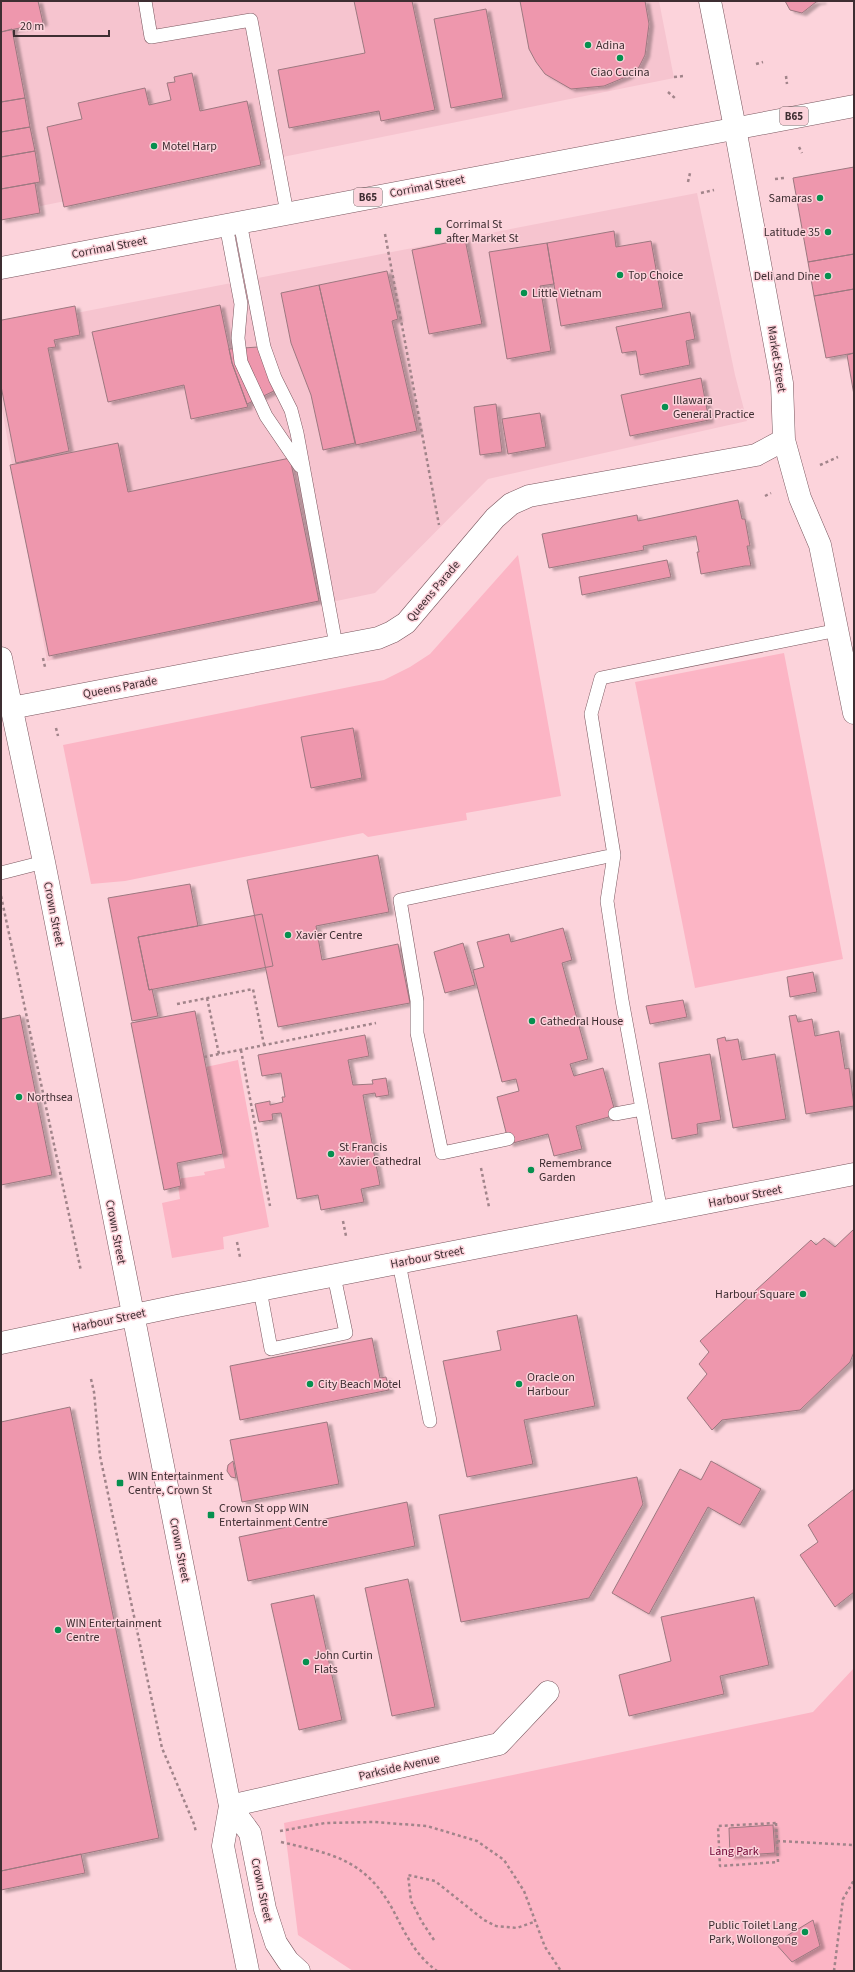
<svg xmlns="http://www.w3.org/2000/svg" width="855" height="1972" font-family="'Source Sans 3',sans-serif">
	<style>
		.built { fill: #f6c4cf }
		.green { fill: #fcb5c5 }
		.building { fill: #ee97ad; stroke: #9d7880; filter: url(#shadow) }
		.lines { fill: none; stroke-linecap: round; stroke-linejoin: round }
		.service-casing { stroke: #79565e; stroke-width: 14 }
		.minor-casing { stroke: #79565e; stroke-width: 23 }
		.tertiary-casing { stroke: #79565e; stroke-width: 23 }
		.secondary-casing { stroke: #79565e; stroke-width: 23 }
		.primary-casing { stroke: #79565e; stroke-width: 23 }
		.path { stroke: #a1848a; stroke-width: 2.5; stroke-dasharray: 3 3; stroke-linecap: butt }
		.service { stroke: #fff; stroke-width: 13 }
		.minor { stroke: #fff; stroke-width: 22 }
		.tertiary { stroke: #fff; stroke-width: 22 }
		.secondary { stroke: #fff; stroke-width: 22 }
		.primary { stroke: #fff; stroke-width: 22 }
		.poi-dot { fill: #06904f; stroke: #fcd3db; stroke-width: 1.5 }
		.labels { text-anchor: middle; stroke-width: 3; stroke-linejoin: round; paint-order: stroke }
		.shield { fill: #fcd3db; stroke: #776065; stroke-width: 1 }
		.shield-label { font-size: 11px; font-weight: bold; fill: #3e2e32 }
		.poi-label { font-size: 12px; fill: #3e2e32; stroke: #fcd3db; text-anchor: start }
		.street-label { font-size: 12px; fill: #3e2e32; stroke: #fcd3db }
		.park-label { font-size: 12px; fill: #6c0031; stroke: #fcd3db }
	</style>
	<defs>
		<filter id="shadow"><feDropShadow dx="4.5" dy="2.5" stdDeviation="1" flood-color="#0004"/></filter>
	</defs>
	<rect width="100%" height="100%" fill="#fcd3db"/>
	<path class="built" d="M1,1H659L674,78L1,214Z
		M697,193L735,375L747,421L488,479L375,593L47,661L1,403V334L9,326Z"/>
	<path class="green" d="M518,555L561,796L466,813L467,820L368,837L363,833L125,881L91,884L63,745L384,680L410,667L430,654Z
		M784,653L843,959L695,988L635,682Z
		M238,1060L269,1227L223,1237L224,1249L172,1258L162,1203L180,1199L177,1179L205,1175L204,1172L225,1168L206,1067Z
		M854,1668V1971H353L298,1935L284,1823L813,1712Z"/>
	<path class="building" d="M1,1H38L43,23L1,32Z
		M354,1H412L435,110L381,121L379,111L289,128L278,70L365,53Z
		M520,1H645L649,24L645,55L639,67L628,76L604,86L571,89L545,74L536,62L529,49Z
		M785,1H822L816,2L802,13L790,10Z
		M486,9L503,98L451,108L434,19Z
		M12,29L25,98L1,102V32Z
		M192,73L200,111L247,101L261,165L64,207L47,127L82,119L78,103L145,88L149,105L171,100L167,83L175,82L174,77Z
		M25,98L30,127L1,132V102Z
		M30,127L35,151L1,157V132Z
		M35,151L40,182L1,189V157Z
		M854,167V254L808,262L793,178Z
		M35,183L40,213L1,220V189Z
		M614,231L616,247L651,241L663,308L561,326L547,243Z
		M465,239L482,324L429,334L412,250Z
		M547,243L554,284L540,286L551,351L507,359L489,252Z
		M854,254V289L814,296L808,262Z
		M387,271L398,319L392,321L417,431L356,445L319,285Z
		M319,285L355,443L323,450L311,395L291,343L281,293Z
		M854,289V353L826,358L814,296Z
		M220,305L232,363L248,407L191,419L184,385L108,402L92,332Z
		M75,306L80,335L54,340L56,347L48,348L69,451L16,463L1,386V321L2,320Z
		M690,312L695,339L686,341L690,365L640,375L636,351L622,353L616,327Z
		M258,347L278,389L247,404L232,363L229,349Z
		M854,353V395L847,355Z
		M701,378L709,420L630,436L621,395Z
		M496,404L502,452L480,455L474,407Z
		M540,413L546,447L508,454L502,419Z
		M118,443L128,492L290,458L319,601L49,656L10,465Z
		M738,500L742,519H745L750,546H747L751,566H745L701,574L697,552H699L696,536L643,546L644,550L549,568L542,534L637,515L638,521Z
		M667,560L671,577L582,595L579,577Z
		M353,728L362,778L311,788L301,737Z
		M378,855L389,912L316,926L322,960L398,944L410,1003L278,1027L247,880Z
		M190,884L198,926L138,937L149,990L152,989L158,1016L132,1021L108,898Z
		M262,914L273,966L149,990L138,937Z
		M563,928L572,960L562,963L588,1059L570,1064L574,1076L603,1068L616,1115L576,1126L582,1149L554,1156L548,1134L509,1144L497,1097L519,1091L516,1079L502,1082L473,970L484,967L477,942L509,934L511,942Z
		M463,943L475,985L445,993L434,952Z
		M813,972L817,992L790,997L787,977Z
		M683,1000L687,1017L650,1024L646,1006Z
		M195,1011L223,1154L177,1163L181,1186L164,1190L131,1023Z
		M20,1015L52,1175L1,1185V1019Z
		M796,1015L798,1022L812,1019L815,1036L839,1031L845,1069L849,1068L854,1106L806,1114L789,1016Z
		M365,1035L369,1056L348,1060L353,1085L373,1084L372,1080L386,1078L389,1095L376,1097L375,1093L363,1095L380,1185L361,1189L364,1202L321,1210L318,1195L297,1199L281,1113L272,1114L273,1120L259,1122L255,1104L270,1101V1105L283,1102L282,1097H285L281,1073L262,1076L258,1055Z
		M725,1037L726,1041L738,1039L742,1060L775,1054L786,1119L733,1128L717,1039Z
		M710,1054L721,1120L697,1124L698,1134L672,1139L659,1063Z
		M854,1229V1352L850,1362L800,1410L722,1420L712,1430L687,1398L707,1374L699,1364L709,1352L700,1341L811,1240L816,1245L824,1238L835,1247Z
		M577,1315L595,1406L524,1420L533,1464L467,1477L443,1361L501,1350L497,1331Z
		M372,1338L380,1378L386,1377L389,1390L240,1420L230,1366Z
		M70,1407L159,1838L1,1871V1422Z
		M327,1422L339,1484L242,1502L230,1440Z
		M233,1461L236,1478L231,1477L227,1471L228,1465Z
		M711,1461L761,1489L740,1525L708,1507L649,1614L612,1593L680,1469L701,1480Z
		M637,1477L643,1504L589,1598L461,1622L439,1515Z
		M854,1489V1592L835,1607L800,1555L818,1542L808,1525Z
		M407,1502L415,1546L248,1581L239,1537Z
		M408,1579L435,1707L392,1716L365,1588Z
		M314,1595L342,1720L299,1730L271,1604Z
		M754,1597L769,1665L720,1676L724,1694L629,1716L619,1675L671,1661L661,1617Z
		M773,1825L775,1853L730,1856L729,1828Z
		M81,1854L85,1873L1,1890V1871Z
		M813,1920L820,1946L792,1962L775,1943Z"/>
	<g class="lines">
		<defs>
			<path id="service" d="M145,1L151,37L251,20L287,213
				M240,222L264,347L275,378L291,410L297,433L336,645
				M226,225L241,304L238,338L241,362L266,416L300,466
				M1,873L44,862
				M615,1114L642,1109
				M508,1139L442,1153L417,1033V1001L400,900L614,855
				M661,1212L622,1000L607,901L614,855L591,714L601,678L838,630
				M399,1263L430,1421
				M260,1290L271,1349L346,1333L334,1276"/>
			<path id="minor" d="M735,128L782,383L784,440L800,498L820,545L854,713
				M11,708L378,638L392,632L406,623L495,518L511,504L529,496L756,455L784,440
				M230,1806L499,1744L548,1692"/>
			<path id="tertiary" d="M710,1L735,128
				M1,1343L177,1306L854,1174"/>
			<path id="secondary" d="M1,658L44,862L230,1806L223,1846L248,1971
				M230,1806L250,1833L265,1909L276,1943L288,1961L299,1971"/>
			<path id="primary" d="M1,268L854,106"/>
		</defs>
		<use href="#service" class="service-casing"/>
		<use href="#minor" class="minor-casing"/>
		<use href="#tertiary" class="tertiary-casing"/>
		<use href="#secondary" class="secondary-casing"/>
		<use href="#primary" class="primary-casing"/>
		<path class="path" d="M756,64L763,62
			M786,76L787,84
			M674,77L684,76
			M668,92L676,99
			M799,147L802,153
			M775,179L784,178
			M688,182L690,173
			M701,193L714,190
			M385,234L439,525
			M820,465L838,457
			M765,496L771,493
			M43,658L45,667
			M56,728L58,736
			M1,896L81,1271
			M207,998L219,1054
			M177,1004L253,989L264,1045
			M241,1050L270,1206
			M204,1057L376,1023
			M481,1168L489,1207
			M343,1221L346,1236
			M237,1242L240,1257
			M91,1379L94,1392L100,1456L162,1748L194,1824L196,1832
			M776,1823L778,1862L720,1866L718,1826Z
			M280,1831L325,1823L374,1822L427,1826L477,1841L504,1860L524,1891L545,1947L561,1971
			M777,1841L854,1845
			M281,1842C332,1854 365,1859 393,1910C405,1933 415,1955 437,1971
			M434,1940L422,1922L411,1901L408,1875L435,1881L484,1920L496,1926L517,1928L534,1922
			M834,1971L843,1899L854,1880"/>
		<use href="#service" class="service"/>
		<use href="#minor" class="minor"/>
		<use href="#tertiary" class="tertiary"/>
		<use href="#secondary" class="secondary"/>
		<use href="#primary" class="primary"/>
	</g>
	<g class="poi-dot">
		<circle cx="588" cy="45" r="4"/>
		<circle cx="620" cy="58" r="4"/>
		<circle cx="154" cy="146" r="4"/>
		<circle cx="820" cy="198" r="4"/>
		<rect x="434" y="227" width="8" height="8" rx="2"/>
		<circle cx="828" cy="232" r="4"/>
		<circle cx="620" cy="275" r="4"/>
		<circle cx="828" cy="276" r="4"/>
		<circle cx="524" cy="293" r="4"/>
		<circle cx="665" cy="407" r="4"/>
		<circle cx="288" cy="935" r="4"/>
		<circle cx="532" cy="1021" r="4"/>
		<circle cx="19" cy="1097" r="4"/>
		<circle cx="331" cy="1154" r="4"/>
		<circle cx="531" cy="1170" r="4"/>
		<circle cx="803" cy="1294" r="4"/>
		<circle cx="310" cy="1384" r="4"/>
		<circle cx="519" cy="1384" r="4"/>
		<rect x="116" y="1479" width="8" height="8" rx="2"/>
		<rect x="207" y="1511" width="8" height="8" rx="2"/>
		<circle cx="58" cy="1630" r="4"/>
		<circle cx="306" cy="1662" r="4"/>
		<circle cx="805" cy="1932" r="4"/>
	</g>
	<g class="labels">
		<g class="shield">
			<rect x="780" y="107" width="28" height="18" rx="3"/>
			<rect x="354" y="188" width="28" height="18" rx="3"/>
		</g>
		<g class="shield-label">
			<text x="794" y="120">B65</text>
			<text x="368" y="201">B65</text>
		</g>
		<g class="poi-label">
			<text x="596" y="49">Adina</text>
			<text x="620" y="76" text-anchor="middle">Ciao Cucina</text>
			<text x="162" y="150">Motel Harp</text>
			<text x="812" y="202" text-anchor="end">Samaras</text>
			<text x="446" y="228">Corrimal St<tspan x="446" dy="14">after Market St</tspan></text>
			<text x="820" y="236" text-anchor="end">Latitude 35</text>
			<text x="628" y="279">Top Choice</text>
			<text x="820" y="280" text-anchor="end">Deli and Dine</text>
			<text x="532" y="297">Little Vietnam</text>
			<text x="673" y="404">Illawara<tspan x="673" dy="14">General Practice</tspan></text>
			<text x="296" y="939">Xavier Centre</text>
			<text x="540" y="1025">Cathedral House</text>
			<text x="27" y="1101">Northsea</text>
			<text x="339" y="1151">St Francis<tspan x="339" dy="14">Xavier Cathedral</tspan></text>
			<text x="539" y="1167">Remembrance<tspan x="539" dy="14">Garden</tspan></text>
			<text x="795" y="1298" text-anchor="end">Harbour Square</text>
			<text x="527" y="1381">Oracle on<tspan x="527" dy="14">Harbour</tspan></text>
			<text x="318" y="1388">City Beach Motel</text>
			<text x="128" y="1480">WIN Entertainment<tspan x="128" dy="14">Centre, Crown St</tspan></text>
			<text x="219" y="1512">Crown St opp WIN<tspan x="219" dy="14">Entertainment Centre</tspan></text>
			<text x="66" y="1627">WIN Entertainment<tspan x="66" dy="14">Centre</tspan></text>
			<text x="314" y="1659">John Curtin<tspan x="314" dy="14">Flats</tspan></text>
			<text x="797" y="1929" text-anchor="end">Public Toilet Lang<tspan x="797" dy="14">Park, Wollongong</tspan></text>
		</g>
		<g class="street-label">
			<text transform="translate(427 186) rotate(-11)" y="4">Corrimal Street</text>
			<text transform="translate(109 247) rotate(-11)" y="4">Corrimal Street</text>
			<text transform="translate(777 359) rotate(81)" y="4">Market Street</text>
			<text transform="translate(433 591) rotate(-50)" y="4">Queens Parade</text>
			<text transform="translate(120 687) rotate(-11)" y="4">Queens Parade</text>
			<text transform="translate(54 914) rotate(79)" y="4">Crown Street</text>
			<text transform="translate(745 1196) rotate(-11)" y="4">Harbour Street</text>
			<text transform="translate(116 1232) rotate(79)" y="4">Crown Street</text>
			<text transform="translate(427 1257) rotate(-11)" y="4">Harbour Street</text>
			<text transform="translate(109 1320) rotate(-12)" y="4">Harbour Street</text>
			<text transform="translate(180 1550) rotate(79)" y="4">Crown Street</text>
			<text transform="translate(399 1767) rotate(-13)" y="4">Parkside Avenue</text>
			<text transform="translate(262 1890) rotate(78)" y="4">Crown Street</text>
		</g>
		<g class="park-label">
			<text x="734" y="1855">Lang Park</text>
		</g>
	</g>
	<rect width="855" height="1972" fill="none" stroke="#3e2e32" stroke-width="4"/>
	<path d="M14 30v6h95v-6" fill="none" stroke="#3e2e32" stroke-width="2"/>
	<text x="20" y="30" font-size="12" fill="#3e2e32" stroke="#fcd3db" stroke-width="3" paint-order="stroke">20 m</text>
</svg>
